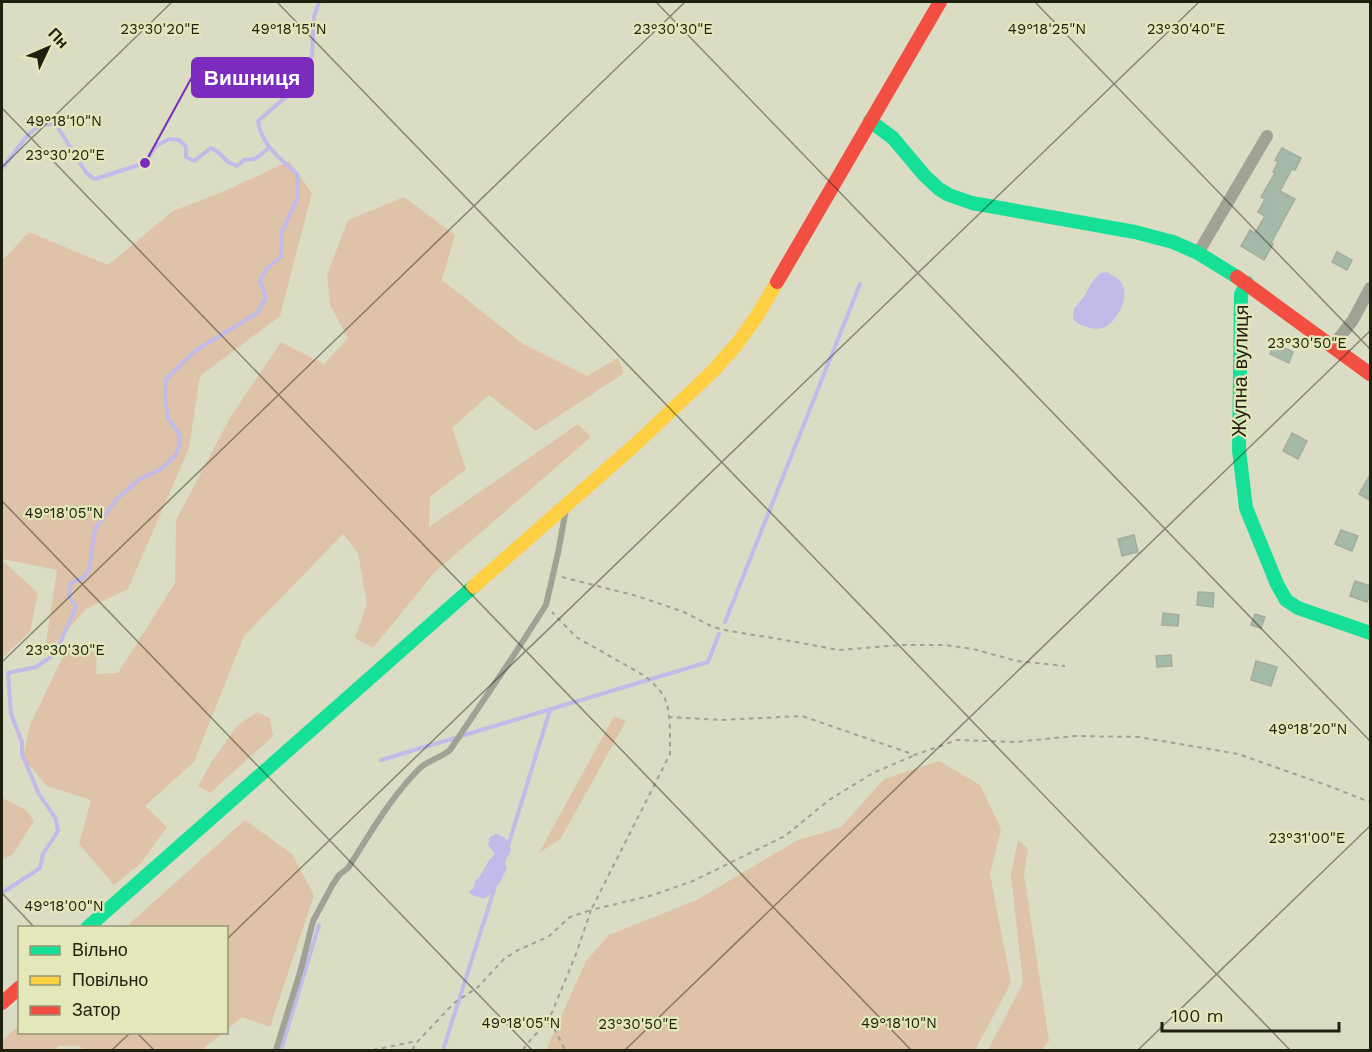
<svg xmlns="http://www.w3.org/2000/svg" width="1372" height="1052" font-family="'Work Sans',sans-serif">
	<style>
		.green { fill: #dec3a8 }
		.water { fill: #c2bae8 }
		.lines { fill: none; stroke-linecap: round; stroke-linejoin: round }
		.stream { stroke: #c2bae8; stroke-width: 4 }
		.building { fill: #a5b9a8; stroke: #a3ad9f; stroke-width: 1.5 }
		.path { stroke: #a1a295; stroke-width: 2; stroke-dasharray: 4.5 4.5; stroke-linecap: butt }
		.lane { stroke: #a1a296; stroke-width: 6 }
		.street { stroke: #a1a296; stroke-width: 12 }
		.fast { stroke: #16e098; stroke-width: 14 }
		.slow { stroke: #ffcf43; stroke-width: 14 }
		.jam { stroke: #f24e42; stroke-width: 14 }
		.ticks { fill: none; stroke: #1f200f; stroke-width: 1.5; stroke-opacity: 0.45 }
		.labels { text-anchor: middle; stroke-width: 4.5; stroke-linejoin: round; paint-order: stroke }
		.street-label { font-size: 20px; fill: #1f200f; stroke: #e4e7b9 }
		.ticks-label { font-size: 15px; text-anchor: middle; fill: #1f200f; stroke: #e4e7b9; stroke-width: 4.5; stroke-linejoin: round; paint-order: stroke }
		.leader { fill: none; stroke: #7b2cbf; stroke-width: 2 }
		.callout-dot { fill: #7b2cbf; stroke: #e4e7b9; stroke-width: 2 }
		.callout { fill: #7b2cbf; stroke: #7b2cbf; stroke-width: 2 }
		.callout-label { font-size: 21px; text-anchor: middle; font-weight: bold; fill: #fff }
	</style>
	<rect width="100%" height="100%" fill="#dbdcc4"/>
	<path class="green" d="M289,161L312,193L280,316L200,376L189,448L128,589L86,609L44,656L57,570L2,559V261L29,232L108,265L173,211L225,191Z
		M404,197L455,235L442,280L523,344L587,376L618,358L624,373L536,431L489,395L452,428L466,469L430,497L429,527L578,424L591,437L434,573L373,648L355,638L367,604L358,553L343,534L244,636L194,762L145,806L167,827L141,863L114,885L79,844L91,800L47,786L23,758L30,725L67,648L97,651L96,674L118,673L175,583L176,520L231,416L281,342L324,364L348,338L330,305L327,275L348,220Z
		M2,560L38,593L30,632L2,658Z
		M257,712L270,718L273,736L210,793L198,786L212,761L238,725Z
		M614,716L626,721L561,838L539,853Z
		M939,761L980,785L1001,829L990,874L1011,983L975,1050H546L586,961L609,935L697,900L796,841L841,827L884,779Z
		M2,798L25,809L34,821L13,854L2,860Z
		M245,820L292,854L314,895L270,1027L242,1017L227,1030L226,928L126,927Z
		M1018,840L1028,849L1024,874L1049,1041L1042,1050H988L1023,983L1011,875Z
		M19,1025L20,1032L223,1033L201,1050H83L80,1046H58L56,1050H2V1041Z"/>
	<path class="water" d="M1107,272C1112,276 1119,278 1122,284C1130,298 1116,323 1103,328C1097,330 1090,328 1084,326C1079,324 1076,323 1073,318L1074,309L1085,295L1092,282L1100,273Z
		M496,834C506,836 508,841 511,850L505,862L507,868C501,881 496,891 484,899L472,895L469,892L474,887L475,881C484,874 485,862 495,854L488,845L490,837Z"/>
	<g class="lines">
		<path class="stream" d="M2,168C13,157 30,124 47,124C51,124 54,125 57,126L87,174L95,179L145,163L156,146L169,139L179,140L186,147V157L194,161L211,148L218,152L228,162L237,166L244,160L255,159L269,148
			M725,622L860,284
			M381,760L708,662L719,634
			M508,846L550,710
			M2,893L40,868L43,854L58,831L56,819L39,794L22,754V742L11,714L8,673L36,667L55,654L76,607L69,596L71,583L83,578L89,570L95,529L115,501L138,480L161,469L176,455L180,443L179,434L168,418L165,397L166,379L195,351L257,313L266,298L260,280L266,269L281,257L282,232L298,196L297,174C279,157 262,146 258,121L287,96L312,56L314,16L319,2
			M281,1050L319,925
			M443,1050L494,890"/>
	</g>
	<path class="building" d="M1282,148L1301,158L1295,170L1292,169L1280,191L1295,199L1271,243L1273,244L1264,260L1241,246L1250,230L1255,233L1265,216L1258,212L1265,199L1261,197L1275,173L1273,172L1278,162L1275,160Z
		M1337,252L1352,260L1347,270L1332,262Z
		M1275,343L1293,352L1289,363L1270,354Z
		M1292,433L1307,441L1298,459L1283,451Z
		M1371,473V501L1359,494Z
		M1341,530L1358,536L1352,551L1335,544Z
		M1134,535L1138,552L1122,556L1118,539Z
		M1355,581L1371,586V592L1367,602L1350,596Z
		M1198,592L1214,593L1213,607L1197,605Z
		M1163,613L1179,615L1178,626L1162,625Z
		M1255,614L1265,617L1261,628L1251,625Z
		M1171,655L1172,666L1157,667L1156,656Z
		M1256,661L1277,667L1271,686L1251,680Z"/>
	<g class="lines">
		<path class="path" d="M562,577L637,596L684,612L713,627L729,631L785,640L839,650L901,645H945L973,649L1017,661L1065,666
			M668,717L721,720L802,716L915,755L957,740L1015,742L1075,736L1139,737L1238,754L1329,786L1367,801H1370
			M548,1022L554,1028L565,1050
			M348,1050H361
			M373,1050L417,1041
			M412,1050L418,1041L454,1003L478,987L504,959L518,950L548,937L570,917L591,910L670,754C670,740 671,709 664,697C660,689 652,682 645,676L576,637L552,612
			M524,1050V1048L534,1036L548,1022L576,954L591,910L653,895L693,881L785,836L829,800L873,773L915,755"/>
		<path class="lane" d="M276,1050L301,969L313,921L333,884L339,875L348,868C370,834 390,798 419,769C428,760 441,758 450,750L512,658L546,605L558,553L566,509"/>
		<path class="street" d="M1198,253L1267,136
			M1332,347L1353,320L1370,288"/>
		<path class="fast" d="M870,121L893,138L924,175L939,189L949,195L972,203L1135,232L1173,242L1198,253L1237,277
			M1247,283L1241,294L1239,450L1246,508L1277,584L1286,600L1298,608L1370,633
			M87,928L473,587"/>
		<path class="slow" d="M473,587L637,443L713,371L737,344L757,316L777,282"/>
		<path class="jam" d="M1237,277L1370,374
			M777,282L940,2
			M2,1003L20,987"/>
	</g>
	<path class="ticks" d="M277,2L1290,1050M656,2L1370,741M1035,2L1370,349M2,108L911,1050M2,167L172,2M2,501L532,1050M2,662L685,2M2,893L35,928M226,940L1199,2M136,1032L154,1050M112,1050L131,1032M625,1050L1370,331M1138,1050L1370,826"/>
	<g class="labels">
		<g class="street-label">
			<text transform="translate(1240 371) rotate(-89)" y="7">Жупна вулиця</text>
		</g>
	</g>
	<g class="ticks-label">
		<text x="160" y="34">23°30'20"E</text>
		<text x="673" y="34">23°30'30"E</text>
		<text x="1186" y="34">23°30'40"E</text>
		<text x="289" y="34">49°18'15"N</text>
		<text x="1047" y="34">49°18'25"N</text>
		<text x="64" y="126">49°18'10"N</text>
		<text x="65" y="160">23°30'20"E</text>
		<text x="1307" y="348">23°30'50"E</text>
		<text x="64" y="518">49°18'05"N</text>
		<text x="65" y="655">23°30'30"E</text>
		<text x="1308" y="734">49°18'20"N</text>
		<text x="1307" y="843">23°31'00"E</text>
		<text x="64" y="911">49°18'00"N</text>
		<text x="521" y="1028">49°18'05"N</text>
		<text x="899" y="1028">49°18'10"N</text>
		<text x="638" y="1029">23°30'50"E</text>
	</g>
	<path class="leader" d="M145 163L192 77"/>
	<circle class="callout-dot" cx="145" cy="163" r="6"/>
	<rect class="callout" x="192" y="58" width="121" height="39" rx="6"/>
	<g class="callout-label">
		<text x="252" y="85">Вишниця</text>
	</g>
	<rect width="1372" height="1052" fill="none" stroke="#1f200f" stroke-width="6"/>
	<rect x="18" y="926" width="210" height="108" fill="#e4e7b9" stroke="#959775" stroke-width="1.5"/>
	<rect x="30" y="946" width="30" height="9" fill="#16e098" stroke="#959775" stroke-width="1.5"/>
	<text x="72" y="956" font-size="18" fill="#1f200f">Вільно</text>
	<rect x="30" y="976" width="30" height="9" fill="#ffcf43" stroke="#959775" stroke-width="1.5"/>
	<text x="72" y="986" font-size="18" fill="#1f200f">Повільно</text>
	<rect x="30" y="1006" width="30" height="9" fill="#f24e42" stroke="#959775" stroke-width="1.5"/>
	<text x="72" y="1016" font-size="18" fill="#1f200f">Затор</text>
	<g transform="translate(48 48) rotate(46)" stroke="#e4e7b9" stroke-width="4.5" paint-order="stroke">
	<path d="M0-4.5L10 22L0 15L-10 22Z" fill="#1f200f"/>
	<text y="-9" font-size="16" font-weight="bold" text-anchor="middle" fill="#1f200f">Пн</text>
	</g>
	<path d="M1162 1022v9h177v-9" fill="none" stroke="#1f200f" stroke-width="3"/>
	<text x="1171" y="1022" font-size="18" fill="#1f200f" stroke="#e4e7b9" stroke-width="4.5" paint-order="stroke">100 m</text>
</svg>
